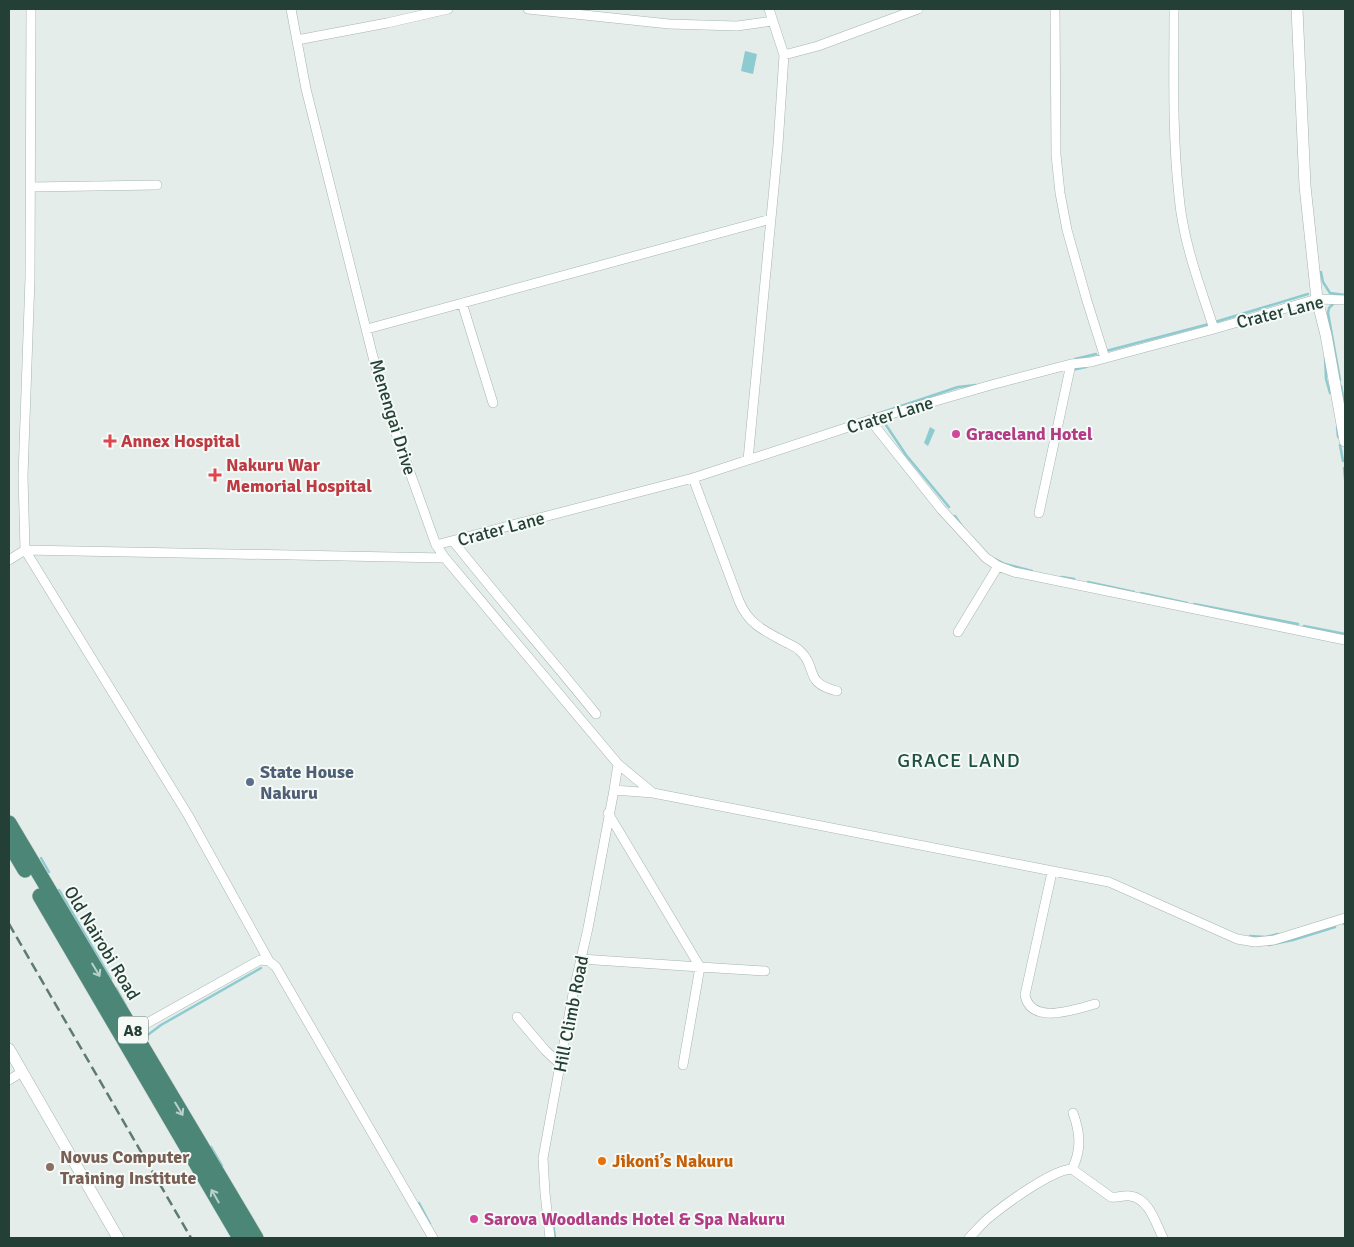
<svg xmlns="http://www.w3.org/2000/svg" width="1354" height="1247" font-family="Signika,sans-serif">
	<style>
		.water { fill: #8dcbd1 }
		.lines { fill: none; stroke-linecap: round; stroke-linejoin: round }
		.stream { stroke: #8dcbd1; stroke-width: 2.5 }
		.minor-casing { stroke: #a6b5b0; stroke-width: 10 }
		.tertiary-casing { stroke: #a6b5b0; stroke-width: 12 }
		.trunk-casing { stroke: #c1c9c7; stroke-width: 16 }
		.minor { stroke: #fff; stroke-width: 9 }
		.tertiary { stroke: #fff; stroke-width: 11 }
		.trunk { stroke: #4c8676; stroke-width: 15 }
		.rail { stroke: #5e7a71; stroke-width: 2.5; stroke-dasharray: 10 5; stroke-linecap: butt }
		.oneway { stroke: #bad1ca }
		.hotel-dot { fill: #d1479c; stroke: #f5faf7; stroke-width: 2 }
		.health-dot { fill: #e0444e; stroke: #f5faf7; stroke-width: 2 }
		.service-dot { fill: #5c6f8a; stroke: #f5faf7; stroke-width: 2 }
		.food-dot { fill: #e8710a; stroke: #f5faf7; stroke-width: 2 }
		.education-dot { fill: #8d6e63; stroke: #f5faf7; stroke-width: 2 }
		.labels { text-anchor: middle; stroke-width: 4; stroke-linejoin: round; paint-order: stroke }
		.shield { fill: #f5faf7; stroke: #627770; stroke-width: 1 }
		.shield-label { font-size: 16px; font-weight: bold; fill: #233f36 }
		.street-label { font-size: 18px; fill: #233f36; stroke: #f5faf7 }
		.hotel-label { font-size: 18px; font-weight: bold; fill: #b23c85; stroke: #f5faf7; text-anchor: start }
		.health-label { font-size: 18px; font-weight: bold; fill: #be3a42; stroke: #f5faf7; text-anchor: start }
		.service-label { font-size: 18px; font-weight: bold; fill: #4e5e75; stroke: #f5faf7; text-anchor: start }
		.education-label { font-size: 18px; font-weight: bold; fill: #785e54; stroke: #f5faf7; text-anchor: start }
		.food-label { font-size: 18px; font-weight: bold; fill: #c56008; stroke: #f5faf7; text-anchor: start }
		.quarter-label { font-size: 20px; letter-spacing: 1px; fill: #1f5142; stroke: #f5faf7 }
	</style>
	<rect width="100%" height="100%" fill="#e4ede9"/>
	<path class="water" d="M745,51L757,54L753,74L741,71Z
		M930,427L935,430L928,446L924,443Z"/>
	<g class="lines">
		<path class="stream" d="M1321,272L1323,282L1330,293L1345,295
			M1334,303L1329,308L1328,313L1340,380
			M1294,310L1312,307L1316,308
			M1215,322L1308,294
			M1106,351L1209,324
			M1325,357L1326,379L1330,393
			M1075,359L1096,354
			M1072,370L1086,367
			M1341,386L1345,406
			M874,415L958,387L976,385
			M886,425L906,455L949,507
			M1337,427L1338,437
			M1340,445L1343,461
			M1344,468L1345,479
			M955,516L961,525
			M995,559L1005,564L1032,571
			M1062,577L1074,579
			M1088,582L1134,592
			M1141,593L1187,603
			M1194,604L1298,624
			M1304,626L1345,634
			M41,858L49,872
			M59,890L111,979
			M1344,924H1345
			M1250,936L1266,937L1278,934
			M1269,945L1293,940L1335,927
			M116,988L126,1006
			M145,1038V1037L161,1025L261,968
			M211,1147L222,1166
			M419,1203L430,1224
			M552,1215L555,1238"/>
		<defs>
			<path id="minor" d="M31,9L30,278L23,476L25,550L188,815L269,961
				M291,9L306,89L373,357L393,425L436,545L445,558L618,764L653,793L1109,882L1237,939L1255,942L1274,940L1345,918
				M528,9L669,24L737,26L773,21
				M1055,9L1056,155L1060,193L1067,230L1087,301L1105,358
				M1174,9C1174,71 1172,134 1179,196C1183,242 1200,286 1214,329
				M297,40L387,23L448,9
				M784,55L818,46L918,9
				M31,187L157,185
				M462,303L493,403
				M367,329L771,219
				M870,420L941,509L986,558L998,566L1014,572L1345,640
				M748,460L778,145L784,55L769,9
				M693,478L739,601C749,625 765,631 787,643C791,645 797,647 800,651C818,667 803,683 837,691
				M1039,513L1071,364
				M453,541C500,600 549,656 596,714
				M436,545L693,478L870,420L991,385L1071,364L1091,362L1214,329L1317,299L1345,300
				M9,560L25,550L445,558
				M958,632L998,566
				M618,764L614,790L653,793
				M608,813L700,967L765,971
				M1052,872L1025,995C1031,1026 1076,1009 1095,1004
				M581,959L700,967L683,1065
				M517,1017L545,1050L561,1065
				M133,1031L260,960L269,961L276,967L433,1238
				M9,1080L22,1072
				M1072,1169C1082,1150 1080,1132 1073,1113
				M550,1238L545,1193L543,1158L573,994L588,928L614,790
				M969,1238C976,1231 983,1222 991,1216C1007,1203 1052,1170 1072,1169L1111,1197C1118,1198 1123,1195 1130,1196C1149,1198 1156,1224 1163,1238"/>
			<path id="tertiary" d="M1297,9L1305,186L1317,299L1326,335L1345,441
				M9,1049L118,1238"/>
			<path id="trunk" d="M9,823L256,1238
				M9,843L25,870
				M40,896L240,1238"/>
		</defs>
		<use href="#minor" class="minor-casing"/>
		<use href="#tertiary" class="tertiary-casing"/>
		<use href="#trunk" class="trunk-casing"/>
		<use href="#minor" class="minor"/>
		<use href="#tertiary" class="tertiary"/>
		<use href="#trunk" class="trunk"/>
		<path class="rail" d="M9,924L191,1238"/>
	</g>
	<defs><path id="oneway-shaft" d="M-6 0H5M1.5-3L5.5 0L1.5 3" fill="none" stroke-width="1.6" stroke-linecap="round" stroke-linejoin="round" transform="scale(1.25)"/></defs>
	<g class="oneway">
		<use href="#oneway-shaft" transform="translate(96 970) rotate(59)"/>
		<use href="#oneway-shaft" transform="translate(179 1109) rotate(59)"/>
		<use href="#oneway-shaft" transform="translate(215 1196) rotate(-120)"/>
	</g>
	<g class="hotel-dot">
		<circle cx="956" cy="434" r="5"/>
		<circle cx="474" cy="1219" r="5"/>
	</g>
	<g class="health-dot">
		<path d="M107.5 433.5h5v5h5v5h-5v5h-5v-5h-5v-5h5z"/>
		<path d="M212.5 467.5h5v5h5v5h-5v5h-5v-5h-5v-5h5z"/>
	</g>
	<circle class="service-dot" cx="250" cy="782" r="5"/>
	<circle class="food-dot" cx="602" cy="1161" r="5"/>
	<circle class="education-dot" cx="50" cy="1167" r="5"/>
	<g class="labels">
		<rect class="shield" x="118" y="1016.5" width="30" height="27" rx="4"/>
		<g class="shield-label">
			<text x="133" y="1036">A8</text>
		</g>
		<g class="street-label">
			<text transform="translate(1280 312) rotate(-14)" y="6">Crater Lane</text>
			<text transform="translate(890 415) rotate(-17)" y="6">Crater Lane</text>
			<text transform="translate(393 417) rotate(73)" y="6">Menengai Drive</text>
			<text transform="translate(501 529) rotate(-15)" y="6">Crater Lane</text>
			<text transform="translate(102 943) rotate(59)" y="6">Old Nairobi Road</text>
			<text transform="translate(571 1014) rotate(-79)" y="6">Hill Climb Road</text>
		</g>
		<g class="hotel-label">
			<text x="966" y="440">Graceland Hotel</text>
			<text x="484" y="1225">Sarova Woodlands Hotel &amp; Spa Nakuru</text>
		</g>
		<g class="health-label">
			<text x="121" y="447">Annex Hospital</text>
			<text x="226" y="471">Nakuru War<tspan x="226" dy="21">Memorial Hospital</tspan></text>
		</g>
		<g class="service-label">
			<text x="260" y="778">State House<tspan x="260" dy="21">Nakuru</tspan></text>
		</g>
		<g class="education-label">
			<text x="60" y="1163">Novus Computer<tspan x="60" dy="21">Training Institute</tspan></text>
		</g>
		<g class="food-label">
			<text x="612" y="1167">Jikoni’s Nakuru</text>
		</g>
		<g class="quarter-label">
			<text x="959" y="767">GRACE LAND</text>
		</g>
	</g>
	<rect width="1354" height="1247" fill="none" stroke="#233f36" stroke-width="20"/>
</svg>
